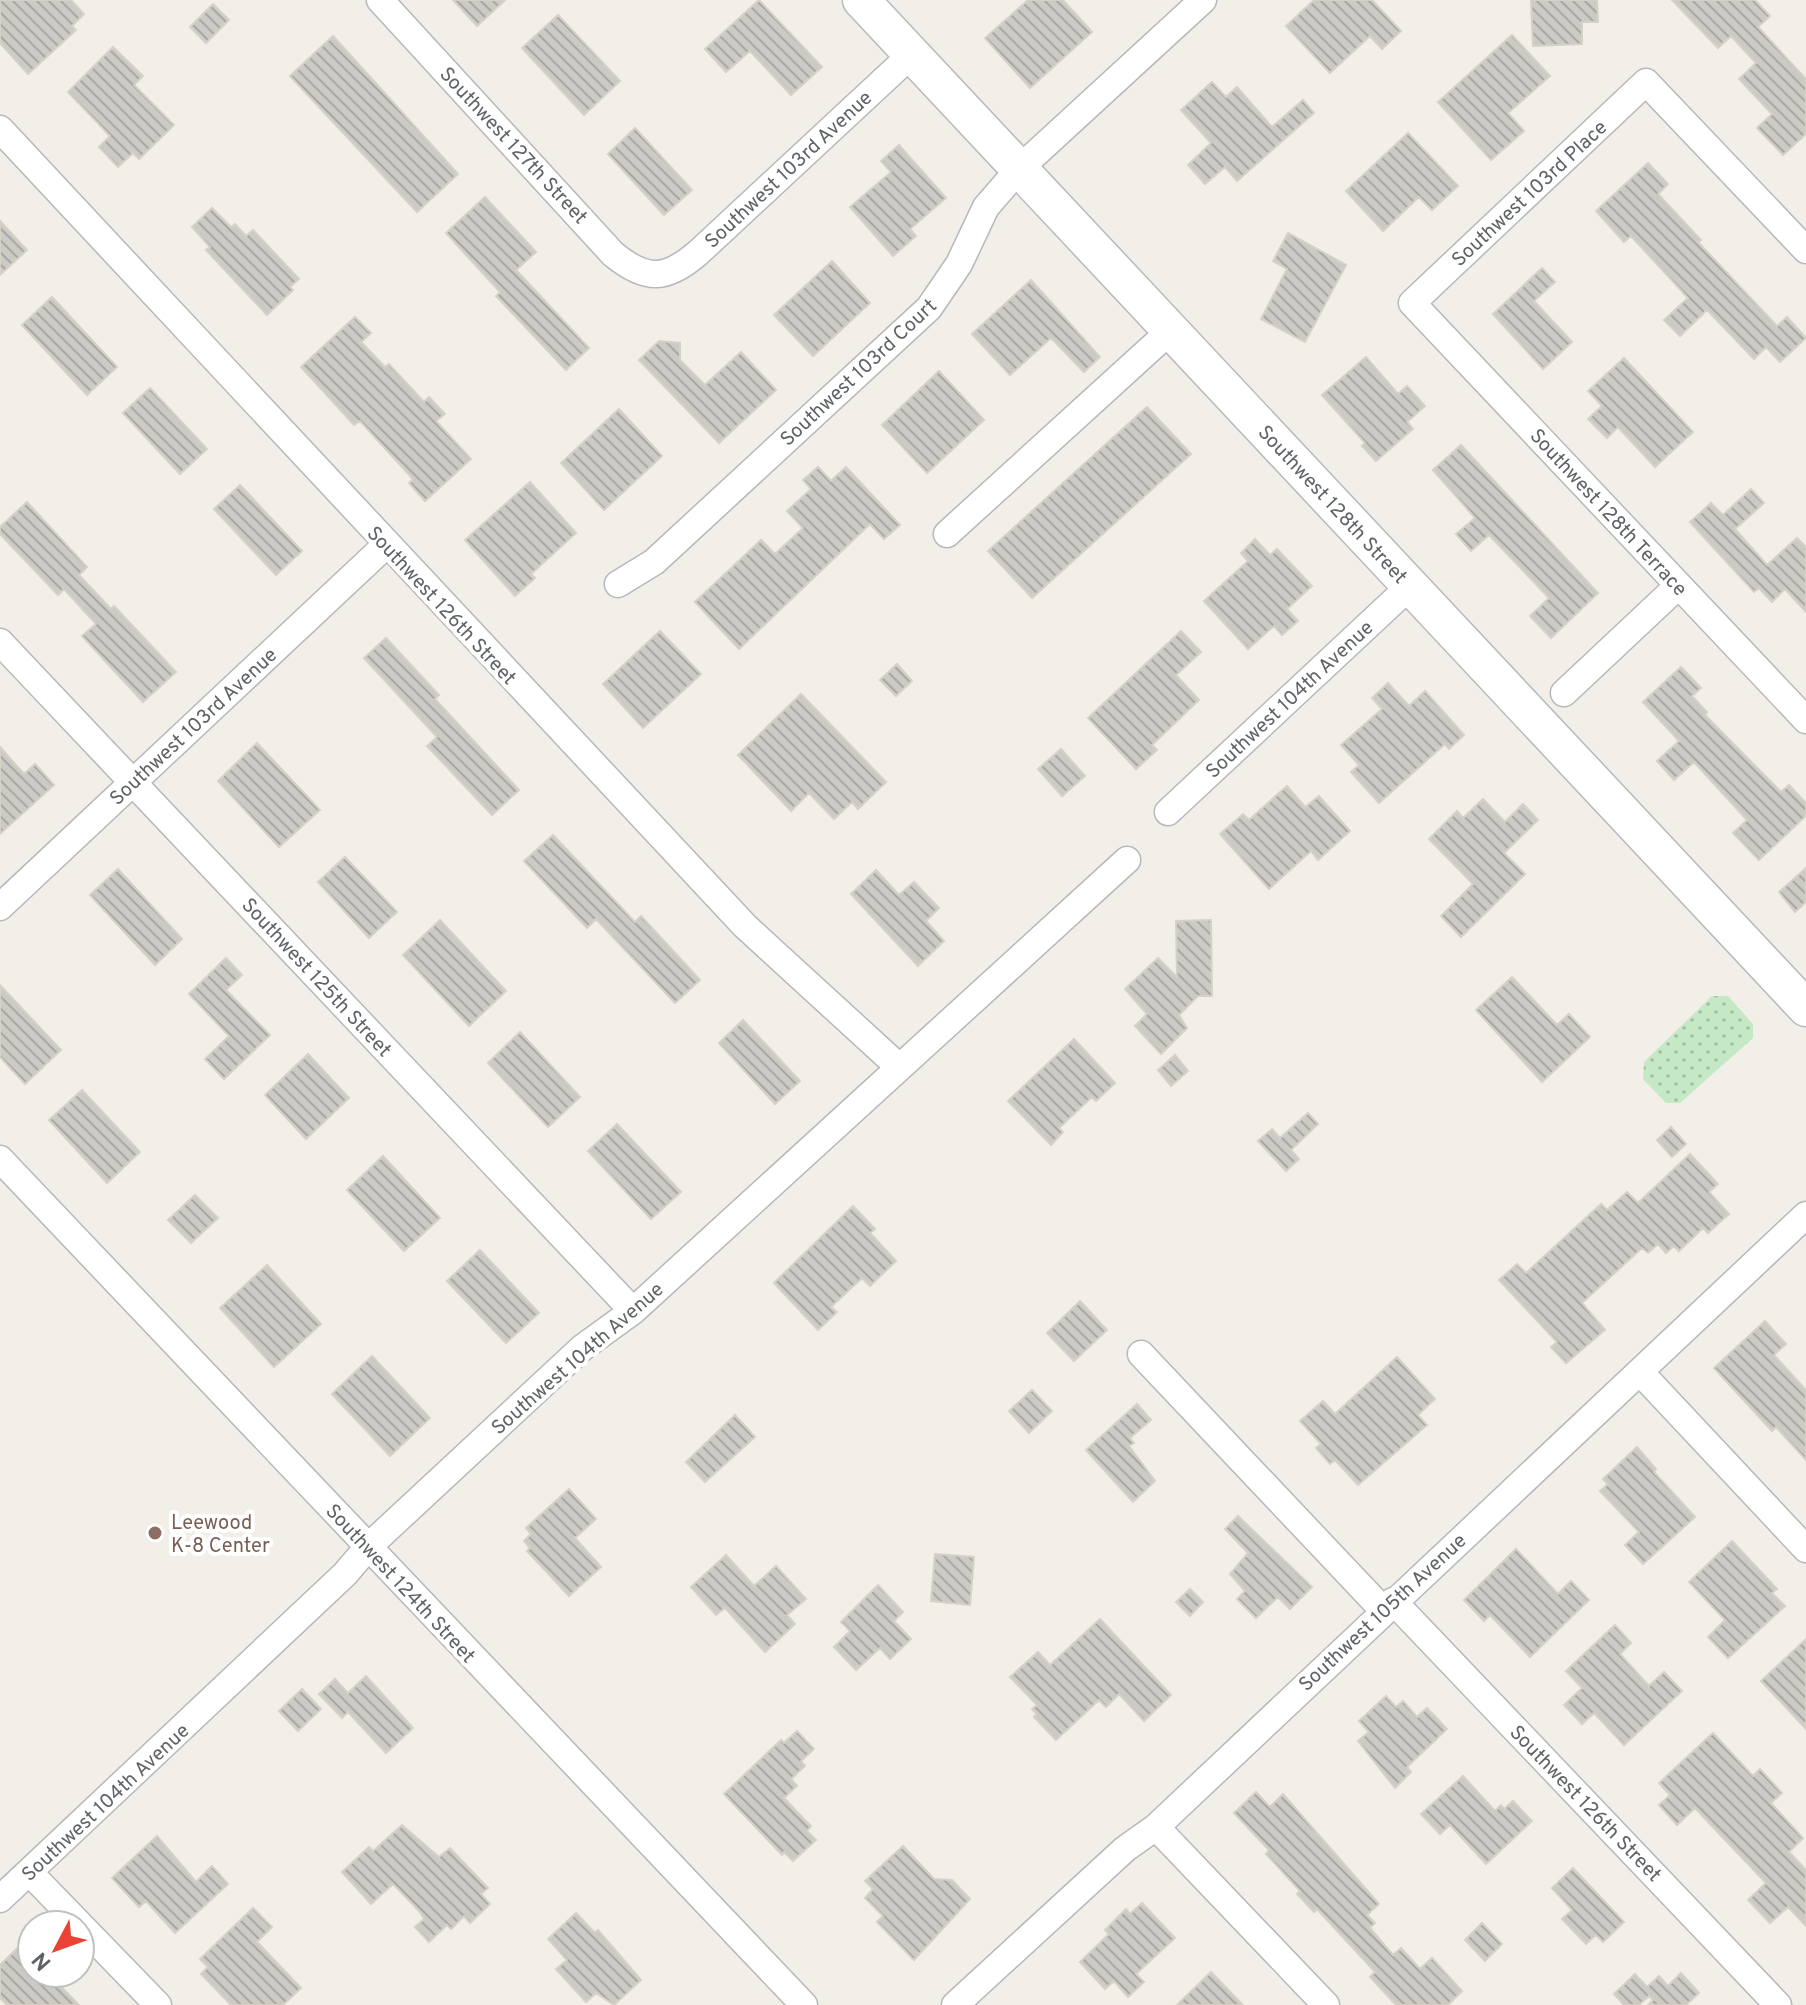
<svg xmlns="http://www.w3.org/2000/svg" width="1806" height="2005" font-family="Overpass,sans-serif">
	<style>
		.park { fill: url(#park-dots) }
		.building { fill: url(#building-back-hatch); stroke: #d6d1c6; stroke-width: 2 }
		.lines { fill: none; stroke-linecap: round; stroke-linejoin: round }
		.street-casing { stroke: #b5b8bc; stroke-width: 29 }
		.secondary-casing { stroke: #b6babf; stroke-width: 39 }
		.street { stroke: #fff; stroke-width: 26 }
		.secondary { stroke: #fff; stroke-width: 36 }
		.education-dot { fill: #8d6e63; stroke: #fff; stroke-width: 3 }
		.labels { text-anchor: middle; stroke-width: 8; stroke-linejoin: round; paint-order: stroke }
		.street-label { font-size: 20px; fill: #5f6368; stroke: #fff }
		.education-label { font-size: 20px; fill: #785e54; stroke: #fff; text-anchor: start }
	</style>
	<defs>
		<pattern id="park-dots" width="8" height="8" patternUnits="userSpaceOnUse" patternTransform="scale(2)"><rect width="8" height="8" fill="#c5e8c5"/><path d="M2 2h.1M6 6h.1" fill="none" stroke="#a3c0a4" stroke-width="1.8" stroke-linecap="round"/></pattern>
		<pattern id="building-back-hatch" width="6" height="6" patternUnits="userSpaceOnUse" patternTransform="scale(2)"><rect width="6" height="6" fill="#cccac5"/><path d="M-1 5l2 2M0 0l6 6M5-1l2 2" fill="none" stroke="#a9a8a4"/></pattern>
	</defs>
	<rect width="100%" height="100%" fill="#f1efe8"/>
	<path class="park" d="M1712,996H1728L1753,1024V1038L1680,1103H1666L1643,1079L1644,1062Z"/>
	<path class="building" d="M0,0H71L84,14L72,26L76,30L28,74L0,43Z
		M453,0H505L477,26Z
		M759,0L822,67L791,95L750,51L726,72L705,49Z
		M1028,0H1063L1092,32L1030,88L985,38Z
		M1314,0H1372L1401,31L1382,49L1370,36L1330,73L1286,26Z
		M1531,0H1597L1598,22H1582V44L1533,46Z
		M1672,0H1755L1770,16L1758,27L1806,79V134L1783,155L1757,128L1772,114L1739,79L1756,63L1731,36L1718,48Z
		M213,4L229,20L206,43L190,27Z
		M558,15L620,81L584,115L522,48Z
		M1512,35L1550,76L1508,113L1524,131L1491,160L1438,102Z
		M333,36L458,174L417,212L290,76Z
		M113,47L143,76L134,85L174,125L139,159L133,153L118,167L99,147L110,136L68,92Z
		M1212,82L1226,97L1237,87L1272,127L1303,100L1314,113L1237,181L1225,167L1205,184L1188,165L1211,143L1181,110Z
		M635,128L692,190L664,215L608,154Z
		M1408,133L1458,186L1432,210L1419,197L1383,231L1346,191Z
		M899,145L946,198L910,229L916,236L893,256L850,207L891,172L881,161Z
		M1648,163L1668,184L1658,194L1701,240L1698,242L1777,326L1787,317L1806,338L1780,362L1766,347L1754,359L1707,310L1680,336L1664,320L1688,298L1631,236L1624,242L1596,211Z
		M485,197L536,252L516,270L589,348L566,370L496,296L500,292L446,233Z
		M212,208L231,227L235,224L246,236L253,230L299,279L290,287L293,290L267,315L206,250L210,247L192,227Z
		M0,221L27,250L0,275Z
		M1288,233L1346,265L1305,342L1261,319L1287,269L1273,261Z
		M832,261L870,303L813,356L774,315Z
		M1542,268L1555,282L1534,301L1572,342L1543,369L1493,314Z
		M1031,280L1100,357L1084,372L1051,338L1010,375L972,334Z
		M52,297L117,367L87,395L22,325Z
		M355,317L371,333L361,342L385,367L389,364L424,402L429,397L445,414L436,421L471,459L425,501L409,483L413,479L360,421L354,425L301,367Z
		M659,341L680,343V360L705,385L741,352L776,390L719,443L639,360Z
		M1366,357L1398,394L1407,386L1425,406L1407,422L1413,429L1376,461L1362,446L1365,443L1322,395Z
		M1624,358L1693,432L1655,467L1618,427L1607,438L1588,419L1602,406L1588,391Z
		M939,371L984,420L927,473L882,425Z
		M150,388L207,449L180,474L123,413Z
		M1147,407L1191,454L1032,598L988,551Z
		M619,409L662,456L604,510L561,463Z
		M1461,445L1598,593L1551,638L1530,616L1549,598L1489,535L1471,551L1456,534L1475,518L1433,470Z
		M818,467L831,481L846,467L900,525L884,539L870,524L739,649L695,602L761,540L775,554L803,528L787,511L811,489L803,480Z
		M530,482L576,533L531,574L535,578L515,596L465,540Z
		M240,485L302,551L276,575L214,509Z
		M1751,489L1764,503L1735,529L1767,565L1797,538L1806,547V612L1785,589L1772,602L1759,588L1754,592L1690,522L1711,503L1723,515Z
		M27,502L87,567L79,575L111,609L114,606L176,672L143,702L82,636L96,624L64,589L58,595L0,534V527Z
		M1255,539L1270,555L1277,549L1312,586L1287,609L1298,621L1282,635L1274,626L1248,649L1204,601L1248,561L1241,553Z
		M660,631L701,674L643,728L603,684Z
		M1181,631L1201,652L1176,675L1199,700L1152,745L1157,750L1136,769L1088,718Z
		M386,638L439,695L435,699L519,790L492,815L427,746L437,737L364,658Z
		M897,664L912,681L896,696L880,680Z
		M1681,667L1701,688L1692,696L1707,712L1705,715L1781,792L1789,785L1806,803V816L1759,860L1733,833L1747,820L1694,762L1674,780L1657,761L1679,741L1643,702Z
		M1388,683L1409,706L1425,691L1464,735L1449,749L1445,744L1379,803L1351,772L1359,765L1341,745L1382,709L1372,698Z
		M801,694L886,782L858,809L852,802L834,819L809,793L791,811L738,755Z
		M257,743L320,810L279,847L218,781Z
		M0,747L24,774L35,764L54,785L0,834Z
		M1061,749L1085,776L1062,796L1038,769Z
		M1287,786L1305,807L1319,796L1350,831L1318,860L1311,851L1269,889L1220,834L1243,814L1249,820Z
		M1483,799L1505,822L1523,804L1538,820L1504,853L1525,874L1461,937L1441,916L1473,884L1429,839L1457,811L1463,818Z
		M553,835L635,922L641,916L700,980L675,1003L596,919L587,928L524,861Z
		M345,857L397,912L369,938L318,882Z
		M1806,868V902L1795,912L1779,892Z
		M118,869L182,939L155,965L90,895Z
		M876,870L899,895L914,882L939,908L926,921L944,941L918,966L851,894Z
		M440,920L506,991L469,1026L403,955Z
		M1211,920L1212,996H1198L1179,1015L1187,1028L1161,1054L1135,1026L1147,1014L1125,989L1158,958L1177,977L1176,921Z
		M226,958L242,975L226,990L270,1035L224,1079L205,1059L229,1036L189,994Z
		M1512,977L1557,1025L1569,1014L1590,1037L1542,1082L1476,1010Z
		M0,985L61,1050L25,1084L0,1057Z
		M743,1020L800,1081L775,1104L719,1043Z
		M520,1032L580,1097L548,1127L488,1063Z
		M1074,1039L1115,1083L1096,1101L1092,1097L1059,1128L1063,1132L1051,1145L1008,1101Z
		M308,1054L349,1098L306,1139L265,1095Z
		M1175,1055L1188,1071L1171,1086L1158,1070Z
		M82,1090L140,1152L107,1183L49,1120Z
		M1308,1113L1318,1124L1291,1150L1299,1159L1286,1171L1258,1141L1272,1129L1280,1138Z
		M617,1124L681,1192L651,1219L588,1151Z
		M1671,1127L1686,1144L1672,1157L1657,1140Z
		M1690,1154L1718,1184L1709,1192L1729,1214L1708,1233L1703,1228L1679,1251L1674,1246L1666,1253L1658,1244L1648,1253L1642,1248L1582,1303L1605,1330L1566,1363L1551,1347L1557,1342L1499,1280L1517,1264L1526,1273L1601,1204L1607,1210L1627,1192L1638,1203Z
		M383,1156L440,1218L404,1251L347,1190Z
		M195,1195L218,1218L191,1243L168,1220Z
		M853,1206L875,1229L870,1233L896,1261L870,1286L862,1278L831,1307L837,1312L818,1330L774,1283Z
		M480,1250L539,1313L506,1343L447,1281Z
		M267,1265L321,1324L274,1367L220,1308Z
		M1080,1301L1107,1330L1074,1361L1047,1333Z
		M1765,1321L1786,1344L1774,1355L1806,1390V1460L1776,1427L1772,1431L1714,1368Z
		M372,1356L430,1418L390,1456L332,1394Z
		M1397,1357L1435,1399L1418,1415L1427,1425L1358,1485L1335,1460L1330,1464L1316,1448L1321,1444L1300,1421L1323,1401L1335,1414Z
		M1032,1390L1052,1411L1029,1433L1009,1411Z
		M1137,1404L1151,1420L1130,1438L1134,1443L1129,1446L1155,1481L1133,1502L1086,1450Z
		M735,1415L755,1437L705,1482L686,1462Z
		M1637,1447L1656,1469L1654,1472L1695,1517L1643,1564L1625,1545L1639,1532L1600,1491L1608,1484L1603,1479Z
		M569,1489L596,1519L575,1538L601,1567L569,1596L527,1551L530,1548L524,1541L531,1534L526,1528Z
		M1238,1516L1312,1587L1290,1609L1278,1597L1256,1618L1237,1599L1245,1591L1230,1574L1248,1553L1225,1529Z
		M1732,1541L1777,1589L1772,1593L1785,1606L1728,1658L1708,1637L1725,1620L1689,1582Z
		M1516,1549L1558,1594L1571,1581L1589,1600L1530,1657L1490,1615L1484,1621L1464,1600Z
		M935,1554L974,1557L970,1605L931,1601Z
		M726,1555L754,1586L776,1566L806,1599L787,1615L795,1624L765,1652L725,1608L716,1615L691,1587Z
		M878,1585L903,1612L894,1621L911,1639L890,1659L880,1648L856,1670L834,1647L850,1631L841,1622Z
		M1190,1589L1203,1602L1190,1616L1176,1602Z
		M1100,1619L1171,1695L1144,1721L1119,1694L1106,1707L1099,1700L1056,1740L1034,1717L1037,1714L1032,1709L1037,1705L1010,1677L1038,1652L1050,1665Z
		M1615,1625L1631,1643L1620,1654L1649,1686L1664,1672L1682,1691L1624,1745L1594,1713L1582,1724L1564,1705L1582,1688L1566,1671Z
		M1806,1639V1729L1761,1681Z
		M366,1676L413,1728L386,1753L348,1712L342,1718L319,1694L335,1679L348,1693Z
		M302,1689L321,1709L298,1731L279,1711Z
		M1386,1696L1396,1707L1403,1701L1417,1717L1427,1708L1447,1729L1407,1767L1411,1772L1395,1788L1358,1741L1369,1732L1359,1721Z
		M797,1731L814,1749L801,1761L805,1766L791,1779L797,1786L784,1798L811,1826L807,1831L816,1840L793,1861L784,1852L782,1855L724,1794L781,1740L784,1743Z
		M1713,1733L1753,1776L1760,1769L1782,1793L1771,1803L1803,1838L1789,1852L1806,1870V1926L1788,1907L1770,1923L1748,1900L1766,1883L1728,1843L1695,1808L1677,1825L1659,1805L1670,1795L1659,1783Z
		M1463,1776L1495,1811L1501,1805L1504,1809L1513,1801L1532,1821L1486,1864L1450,1825L1440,1834L1421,1814Z
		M1256,1792L1270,1807L1283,1794L1379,1904L1367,1915L1375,1923L1370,1928L1393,1955L1401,1948L1420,1969L1432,1958L1462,1991L1448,2005H1396L1370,1977L1375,1972L1317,1909L1314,1912L1297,1894L1300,1891L1266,1854L1269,1850L1234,1813Z
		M402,1825L439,1857L450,1848L488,1888L481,1894L490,1904L470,1923L464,1916L451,1929L447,1925L429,1942L415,1927L424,1919L420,1912L393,1884L371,1904L342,1872L369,1847L373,1851Z
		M157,1836L196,1882L212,1866L228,1884L175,1933L146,1901L139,1907L112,1878Z
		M903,1846L934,1879L952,1880L970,1899L914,1960L877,1922L883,1916L865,1898L873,1889L865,1881Z
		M1573,1868L1624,1922L1603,1942L1596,1935L1586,1944L1562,1919L1572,1910L1552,1888Z
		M1142,1903L1175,1938L1136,1974L1144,1982L1128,1997L1114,1981L1105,1989L1080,1962L1109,1934L1105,1930L1126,1909L1130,1914Z
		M253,1908L272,1927L257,1942L301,1988L283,2005H231L201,1974L208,1967L200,1959Z
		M576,1913L595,1933L598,1930L641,1980L614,2005L596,1993L586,2002L556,1969L567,1960L548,1939Z
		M1482,1923L1502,1944L1485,1961L1465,1940Z
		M32,1934V1973H48L79,2005H7L0,1998V1965Z
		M1211,1972L1243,2005H1177Z
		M1681,1973L1699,1993L1686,2005H1648L1653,2000L1649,1996L1639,2005H1624L1614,1994L1635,1974L1647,1987L1659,1976L1668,1986Z"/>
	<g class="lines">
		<defs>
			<path id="street" d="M380,0L613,254C647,282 667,280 699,252L912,54
				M0,129L745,926L899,1067
				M1806,250L1646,82L1412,303L1806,720
				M947,534L1170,331
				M618,584L654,562L929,308L959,264L986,207L1019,169L1203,0
				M0,642L633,1311
				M1564,693L1678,586
				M1168,812L1410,586
				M0,907L386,545
				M0,1159L804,2005
				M1141,1354L1383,1610
				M1640,1372L1806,1549
				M1393,1601L1778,2005
				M1156,1827L1326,2005
				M29,1872L158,2005
				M0,1899L345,1574L368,1547L582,1348L633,1311L1127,860
				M955,2005L1125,1849L1156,1827L1806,1215"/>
			<path id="secondary" d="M861,0L1806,1008"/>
		</defs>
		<use href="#street" class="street-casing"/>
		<use href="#secondary" class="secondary-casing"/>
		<use href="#street" class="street"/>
		<use href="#secondary" class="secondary"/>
	</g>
	<circle class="education-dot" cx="155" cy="1533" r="8"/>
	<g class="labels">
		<g class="street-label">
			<text transform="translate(514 145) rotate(47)" y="7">Southwest 127th Street</text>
			<text transform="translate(788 169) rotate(-43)" y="7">Southwest 103rd Avenue</text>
			<text transform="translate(1529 193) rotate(-43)" y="7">Southwest 103rd Place</text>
			<text transform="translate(858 372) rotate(-43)" y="7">Southwest 103rd Court</text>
			<text transform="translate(1333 504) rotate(47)" y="7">Southwest 128th Street</text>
			<text transform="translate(1609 512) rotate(47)" y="7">Southwest 128th Terrace</text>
			<text transform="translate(442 605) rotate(47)" y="7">Southwest 126th Street</text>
			<text transform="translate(1289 699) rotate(-43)" y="7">Southwest 104th Avenue</text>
			<text transform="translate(193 726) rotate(-43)" y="7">Southwest 103rd Avenue</text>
			<text transform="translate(317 977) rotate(47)" y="7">Southwest 125th Street</text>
			<text transform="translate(577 1358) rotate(-41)" y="7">Southwest 104th Avenue</text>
			<text transform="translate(401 1583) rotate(47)" y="7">Southwest 124th Street</text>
			<text transform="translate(1382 1612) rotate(-43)" y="7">Southwest 105th Avenue</text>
			<text transform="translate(105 1802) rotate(-43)" y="7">Southwest 104th Avenue</text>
			<text transform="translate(1586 1803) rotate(46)" y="7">Southwest 126th Street</text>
		</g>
		<g class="education-label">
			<text x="171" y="1529">Leewood<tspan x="171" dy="23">K-8 Center</tspan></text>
		</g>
	</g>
	<g transform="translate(56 1949) rotate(229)"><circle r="38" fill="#ffffff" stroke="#bfc1c3" stroke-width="2"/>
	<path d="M0-6L14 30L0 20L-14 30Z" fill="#ea4335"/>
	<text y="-12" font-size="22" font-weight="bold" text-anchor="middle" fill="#5f6368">N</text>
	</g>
</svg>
